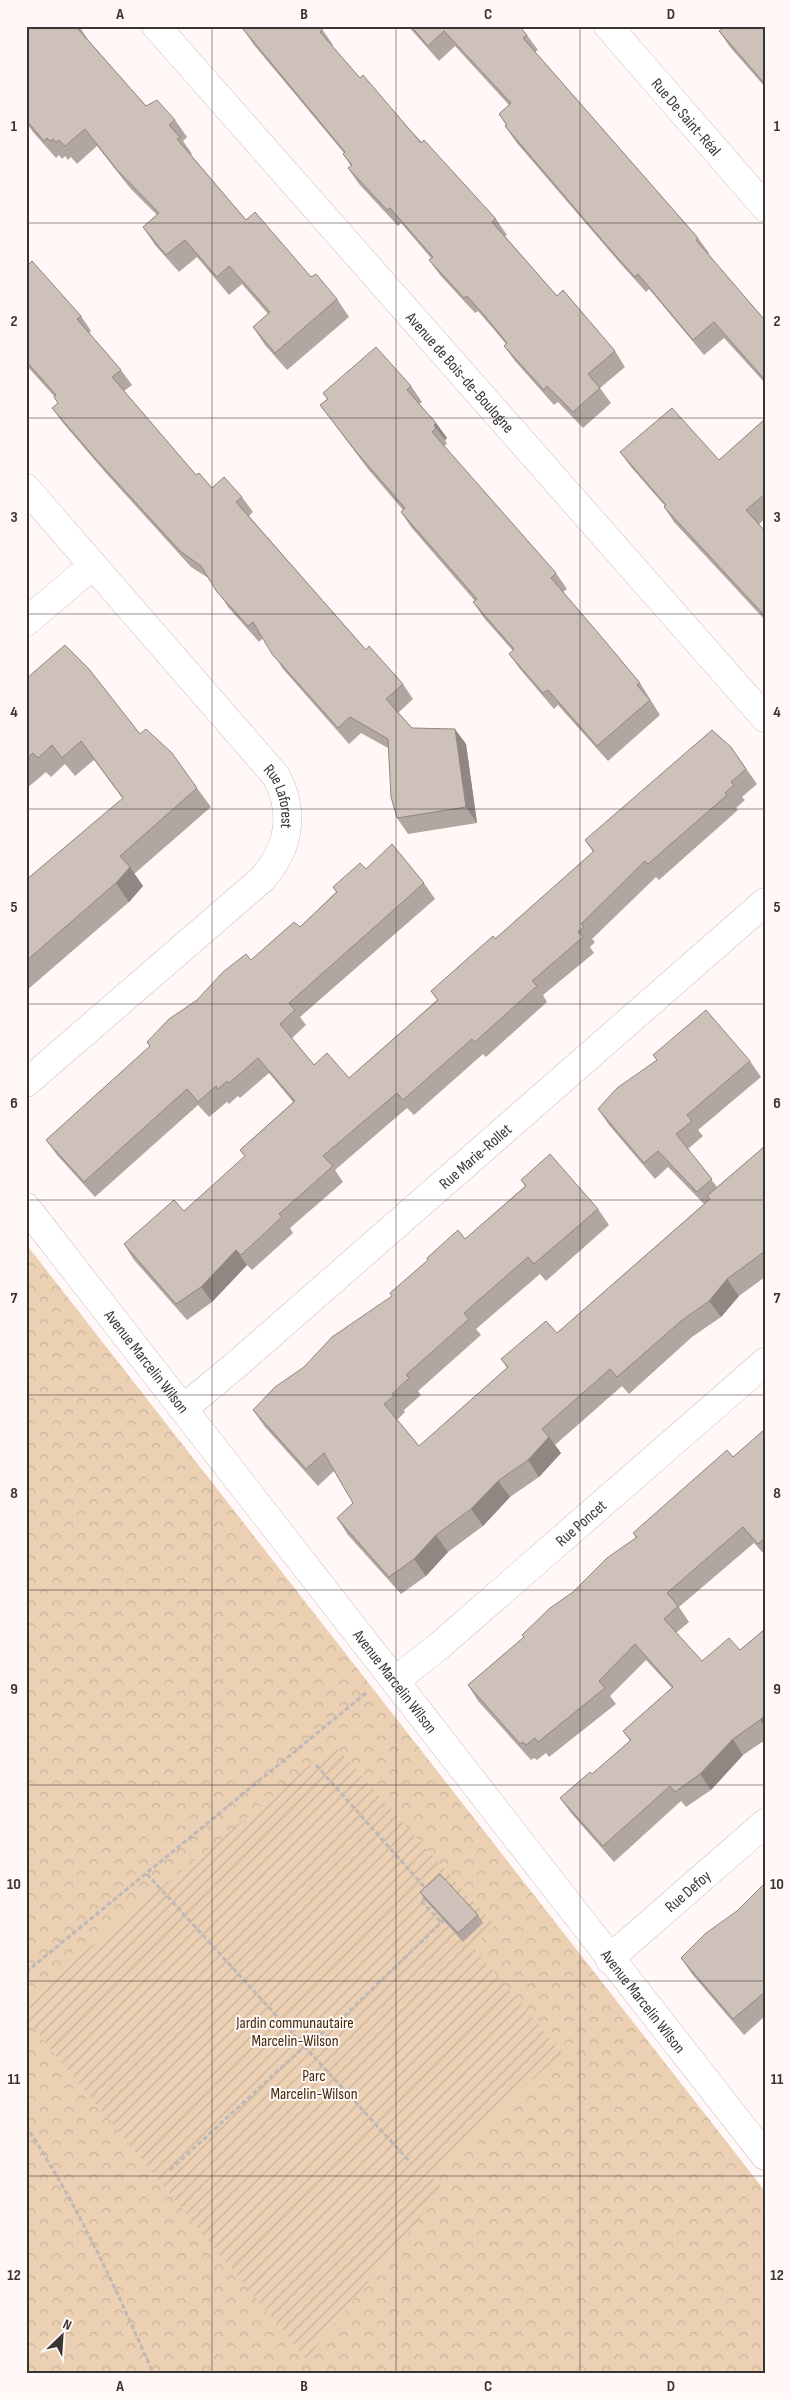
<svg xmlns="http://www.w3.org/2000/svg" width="791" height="2399" font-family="'Sofia Sans Condensed',sans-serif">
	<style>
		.forest { fill: url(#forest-crowns) }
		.garden { fill: url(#garden-furrows) }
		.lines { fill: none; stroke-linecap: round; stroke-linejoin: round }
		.minor-casing { stroke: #cebfbd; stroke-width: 29 }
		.path { stroke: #beb8b7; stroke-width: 3; stroke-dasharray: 5 2.5; stroke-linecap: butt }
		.minor { stroke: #fff; stroke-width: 28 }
		.wall { fill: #b1a6a0 }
		.shaded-wall { fill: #908782 }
		.building { fill: #cec1ba; stroke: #908782 }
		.grid { fill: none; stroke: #3a3433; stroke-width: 1; stroke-opacity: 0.55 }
		.labels { text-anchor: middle; stroke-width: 4; stroke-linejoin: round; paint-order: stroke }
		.street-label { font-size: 16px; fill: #3a3433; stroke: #fff8f7 }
		.park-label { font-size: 16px; fill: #422a0b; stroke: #fff8f7 }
		.neatline { fill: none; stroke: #3a3433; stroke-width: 2 }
		.grid-label { font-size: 16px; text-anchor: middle; font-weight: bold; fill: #3a3433 }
	</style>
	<defs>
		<pattern id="forest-crowns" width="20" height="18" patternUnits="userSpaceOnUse" patternTransform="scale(1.25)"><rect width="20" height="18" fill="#ebd0b3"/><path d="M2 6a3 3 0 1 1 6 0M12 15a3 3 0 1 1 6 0" fill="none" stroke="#cab39a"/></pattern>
		<pattern id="garden-furrows" width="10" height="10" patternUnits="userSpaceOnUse" patternTransform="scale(1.25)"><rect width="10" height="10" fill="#ebd0b3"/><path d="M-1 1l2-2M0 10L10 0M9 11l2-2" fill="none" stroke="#cab39a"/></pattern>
	</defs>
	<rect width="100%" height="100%" fill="#fff8f7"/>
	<path class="forest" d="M26,1244L765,2191V2373H26Z"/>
	<path class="garden" d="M334,1745L495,1926L473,1947L562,2053L429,2173L443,2189L306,2359L26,2019V2000Z"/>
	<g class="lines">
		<defs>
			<g id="minor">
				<path id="s1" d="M156,26L765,718"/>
				<path id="s2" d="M608,26L765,207"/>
				<path id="s3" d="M26,488L276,776C296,813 289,850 261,880L26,1083"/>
				<path d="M26,622L93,565"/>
				<path id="s4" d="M26,1207C275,1522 517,1841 765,2156"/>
				<path id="s5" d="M184,1408L237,1364L765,902"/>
				<path id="s6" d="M395,1681L439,1646L765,1362"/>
				<path id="s7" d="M609,1959L765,1823"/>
			</g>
		</defs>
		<use href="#minor" class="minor-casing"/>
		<path class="path" d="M316,1765L427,1890
			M147,1874L411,2163
			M426,1896L421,1901L441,1922
			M26,1972L366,1693
			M26,2126C77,2204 116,2288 153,2373
			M170,2170L305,2046L340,2020L444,1920"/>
		<use href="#minor" class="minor"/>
	</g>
	<path class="wall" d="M26,26H79L89,41L146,106L175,120L187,137L183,141L192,154L191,155L246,220L337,299L349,317L287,370L265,345L253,327L268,314L242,284L229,295L197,257L179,272L155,245L143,227L157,215L130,188L97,146L77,164L71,157L68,160L65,156L62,159L59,155L56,158L33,132L26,122Z
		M320,26L333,45L332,46L360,78L496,219L507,235L505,236L557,296L615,351L625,367L600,388L611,403L583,428L558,402L554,405L515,361L504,346L506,344L496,332L478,311L475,313L440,275L429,260L431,258L401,223L398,226L359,184L348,168L351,166L343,154L344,153L254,45L243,29Z
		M408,26H519L527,35L538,50L535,52L698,238L709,253L708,254L763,318L765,317V383L724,338L704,355L649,289L646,292L619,262L516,142L505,126L506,125L499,114L509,105L455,46L439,61Z
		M765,26V87L730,47L719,31Z
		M26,267L81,316L91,331L89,333L121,370L132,385L124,391L196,475L212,488L242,497L253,512L249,516L366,650L403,684L413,699L398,713L412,728L466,744L477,823L408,834L397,818L388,748L361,733L349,744L283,669L263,638L259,642L228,607L210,579L191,567L105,472L63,423L52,408L58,403L54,397V396L26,365Z
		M411,386L422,402L419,404L436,423L447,438L445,440L447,444L444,446L556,573L567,589L563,592L640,683L660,715L608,761L558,705L554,709L520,669L509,654L513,651L484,618L473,602L475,601L411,527L401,512L403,510L368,469L320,405L327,399L323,393Z
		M765,419V519L759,524L765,531V620L674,522L664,507L665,506L631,467L620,452L719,460Z
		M26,679L140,734L197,788L211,807L134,874L143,886L129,902L26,991V880L123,799L94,760L75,776L65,764L51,777L46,772L26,789Z
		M731,747L757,784L742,797L745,800L736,808L738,810L659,880L656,877L592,939L595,942L590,947L594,953L543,995L547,1002L486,1057L483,1054L414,1115L407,1108L335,1170L343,1182L290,1228L293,1233L252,1270L247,1265L212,1302L187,1320L134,1260L124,1244L184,1211L245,1157L240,1150L293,1102L269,1073L240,1098L238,1096L229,1104L227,1102L209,1117L198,1105L95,1197L57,1155L46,1140L150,1047L147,1042L197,1000L251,960L300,927L336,892L333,887L366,869L424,883L435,899L300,1017L306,1025L292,1038L314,1065L349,1078L437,1000L431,991L495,939L593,852L585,840Z
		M653,1055L750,1061L761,1077L698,1130L703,1136L688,1149L717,1187L765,1146V1277L739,1296L721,1317L692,1337L629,1394L622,1386L555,1445L561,1453L539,1477L510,1497L483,1526L448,1552L426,1576L401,1594L348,1535L337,1518L353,1503L334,1471L318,1486L265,1427L253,1410L304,1367L392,1296L465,1239L525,1186L521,1180L598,1209L609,1225L546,1281L540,1274L476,1329L481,1335L418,1391L421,1395L404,1410L405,1412L397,1420L419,1446L507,1368L501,1359L557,1333L704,1204L668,1167L655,1179L609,1125L598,1109L657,1060Z
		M765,1429V1555L754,1543L679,1607L689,1622L676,1633L702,1661L740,1650L765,1629V1740L743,1755L711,1790L686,1807L681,1801L614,1862L571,1813L560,1798L592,1774L630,1741L623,1731L672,1688L646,1660L610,1696L616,1704L549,1757L546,1753L537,1760L534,1758L531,1760L478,1701L468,1685L524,1637L573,1592L636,1538L633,1533L733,1457Z
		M765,1883V2016L744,2035L692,1974L681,1958L737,1911Z
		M420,1892L478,1915L483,1923L463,1942L425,1900Z"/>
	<path class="shaded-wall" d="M436,423L447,438L445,440L434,425Z
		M455,729L466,744L477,823L466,807Z
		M130,867L143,886L129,902L116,883Z
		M236,1250L247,1265L212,1302L201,1287Z
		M727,1279L739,1296L721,1317L709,1301Z
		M549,1437L561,1453L539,1477L528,1460Z
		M498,1481L510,1497L483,1526L471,1509Z
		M436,1535L448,1552L426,1576L414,1559Z
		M765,1715V1727L760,1720Z
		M733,1739L743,1755L711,1790L700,1774Z"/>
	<path class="building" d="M26,26H79L77,28L146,106L157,100L175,120L169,125L180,137L177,139L246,220L255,212L311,277L316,274L337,299L275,353L253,327L270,312L229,266L217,277L185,240L166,255L143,227L159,213L118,171L85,129L65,146L59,140L56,142L53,139L50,141L47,138L44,141L26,120V110L27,109L26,107Z
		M247,26H320L322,30L320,32L360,78L363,75L421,143L424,140L496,219L492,222L557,296L563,290L615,351L588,374L600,388L573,412L547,386L544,390L504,346L507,343L485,316L467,296L464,298L429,260L433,257L390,208L387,210L348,168L352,165L343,154L345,152L243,29Z
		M411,26H519L527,35L523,38L698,238L696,240L763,318L765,317V380L714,322L693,340L638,274L635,277L608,247L505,126L507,125L499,114L511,103L444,31L428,46Z
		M725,26H765V84L719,31Z
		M32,261L81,316L77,319L121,370L112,377L196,475L199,473L212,488L224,477L242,497L236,502L366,650L369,646L403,684L386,699L412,728L455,729L466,807L397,818L391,797L388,739L350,717L338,728L272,654L253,622L248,626L217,592L201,566L180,551L94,457L52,408L58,403L54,397L56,395L26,361V267Z
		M376,347L411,386L407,390L436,423L434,425L436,428L432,432L556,573L551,578L605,641L640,683L637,685L650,700L597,746L548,690L543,693L509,654L514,649L473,602L477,599L401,512L405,508L358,454L320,405L328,399L323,393Z
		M672,408L719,460L765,419V494L746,510L765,531V616L664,507L666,505L620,452Z
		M65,645L89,669L140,734L146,729L172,753L197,788L120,856L130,867L116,883L26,961V880L123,798L81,741L62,758L52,745L38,758L33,753L26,759V679Z
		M712,730L731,747L746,769L731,782L734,785L725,793L727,795L648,864L645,861L581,924L584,927L578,932L583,937L532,981L537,986L475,1042L472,1039L403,1100L397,1093L323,1156L333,1166L279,1214L282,1217L241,1255L236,1250L201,1287L176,1304L124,1244L174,1200L184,1211L245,1156L240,1150L295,1101L258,1058L229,1083L227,1081L218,1089L216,1086L198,1102L187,1089L84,1182L46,1140L150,1046L147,1042L169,1019L197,1000L223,972L246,954L251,960L294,922L300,927L337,892L333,887L360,863L366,869L392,844L424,883L289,1003L295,1010L280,1024L314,1065L327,1053L349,1078L438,1000L431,991L493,936L495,939L594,851L585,840Z
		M706,1010L750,1061L687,1115L692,1121L676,1134L712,1179L697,1192L658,1151L644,1163L598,1109L617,1088L657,1060L653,1055Z
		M765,1146V1251L727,1279L709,1301L681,1321L617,1377L610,1369L542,1429L549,1437L528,1460L498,1481L471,1509L436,1535L414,1559L389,1577L337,1518L353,1503L324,1453L306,1469L253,1410L275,1387L304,1367L332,1337L392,1296L390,1293L428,1260L427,1258L458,1230L465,1239L526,1186L521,1180L550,1154L598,1209L534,1264L528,1257L464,1313L469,1319L406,1375L409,1378L392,1394L394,1396L384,1404L419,1446L508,1367L501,1359L546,1321L557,1333L710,1199L707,1196Z
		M765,1429V1538L758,1544L743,1527L667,1593L678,1606L664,1619L702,1661L729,1638L740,1650L765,1629V1715L760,1720L733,1739L700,1774L675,1792L670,1786L603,1846L560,1798L590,1772L592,1774L631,1740L623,1731L673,1687L635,1644L599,1681L605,1688L538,1742L535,1738L526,1745L523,1742L520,1744L468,1685L524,1637L522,1635L550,1608L573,1592L607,1558L637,1537L633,1533L727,1450L733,1457Z
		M440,1874L478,1915L458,1933L420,1892Z
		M765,1883V1992L733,2019L681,1958L706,1933L737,1911Z"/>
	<path class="grid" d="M212,26V2373M396,26V2373M580,26V2373M26,223H765M26,418H765M26,614H765M26,809H765M26,1004H765M26,1200H765M26,1395H765M26,1590H765M26,1785H765M26,1981H765M26,2176H765"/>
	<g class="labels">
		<g class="street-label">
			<text dy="6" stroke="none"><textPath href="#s2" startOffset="120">Rue De Saint-Réal</textPath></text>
			<text dy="6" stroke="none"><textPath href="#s1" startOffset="461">Avenue de Bois-de-Boulogne</textPath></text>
			<text dy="6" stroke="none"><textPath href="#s3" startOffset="402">Rue Laforest</textPath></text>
			<text dy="6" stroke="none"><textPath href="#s5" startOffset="385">Rue Marie-Rollet</textPath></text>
			<text dy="6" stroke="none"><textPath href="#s4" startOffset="196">Avenue Marcelin Wilson</textPath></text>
			<text dy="6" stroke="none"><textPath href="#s6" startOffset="244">Rue Poncet</textPath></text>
			<text dy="6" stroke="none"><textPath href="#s4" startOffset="601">Avenue Marcelin Wilson</textPath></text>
			<text dy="6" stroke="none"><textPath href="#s7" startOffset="104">Rue Defoy</textPath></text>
			<text dy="6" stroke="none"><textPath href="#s4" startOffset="1006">Avenue Marcelin Wilson</textPath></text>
		</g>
		<g class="park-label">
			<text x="295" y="2028">Jardin communautaire<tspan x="295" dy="18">Marcelin-Wilson</tspan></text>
			<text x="314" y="2081">Parc<tspan x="314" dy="18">Marcelin-Wilson</tspan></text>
		</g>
	</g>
	<rect width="791" height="2399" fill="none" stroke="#fff8f7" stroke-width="55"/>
	<g transform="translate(62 2336) rotate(25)" stroke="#fff8f7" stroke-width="4" paint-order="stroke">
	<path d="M0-4L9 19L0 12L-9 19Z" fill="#3a3433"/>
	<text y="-8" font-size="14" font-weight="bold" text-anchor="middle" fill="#3a3433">N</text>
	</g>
	<rect x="28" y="28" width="736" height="2344" class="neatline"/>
	<g class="grid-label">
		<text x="120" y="19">A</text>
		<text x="304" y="19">B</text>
		<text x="488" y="19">C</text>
		<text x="671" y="19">D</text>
		<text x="14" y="131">1</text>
		<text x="777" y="131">1</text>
		<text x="14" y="326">2</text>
		<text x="777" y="326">2</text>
		<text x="14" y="522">3</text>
		<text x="777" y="522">3</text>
		<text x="14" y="717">4</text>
		<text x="777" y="717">4</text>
		<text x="14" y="912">5</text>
		<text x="777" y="912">5</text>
		<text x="14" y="1108">6</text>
		<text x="777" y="1108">6</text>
		<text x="14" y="1303">7</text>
		<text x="777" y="1303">7</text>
		<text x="14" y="1498">8</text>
		<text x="777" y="1498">8</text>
		<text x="14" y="1694">9</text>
		<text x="777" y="1694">9</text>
		<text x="14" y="1889">10</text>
		<text x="777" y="1889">10</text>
		<text x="14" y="2084">11</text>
		<text x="777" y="2084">11</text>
		<text x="14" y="2280">12</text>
		<text x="777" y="2280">12</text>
		<text x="120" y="2391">A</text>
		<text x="304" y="2391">B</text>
		<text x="488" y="2391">C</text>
		<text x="671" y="2391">D</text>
	</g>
</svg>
